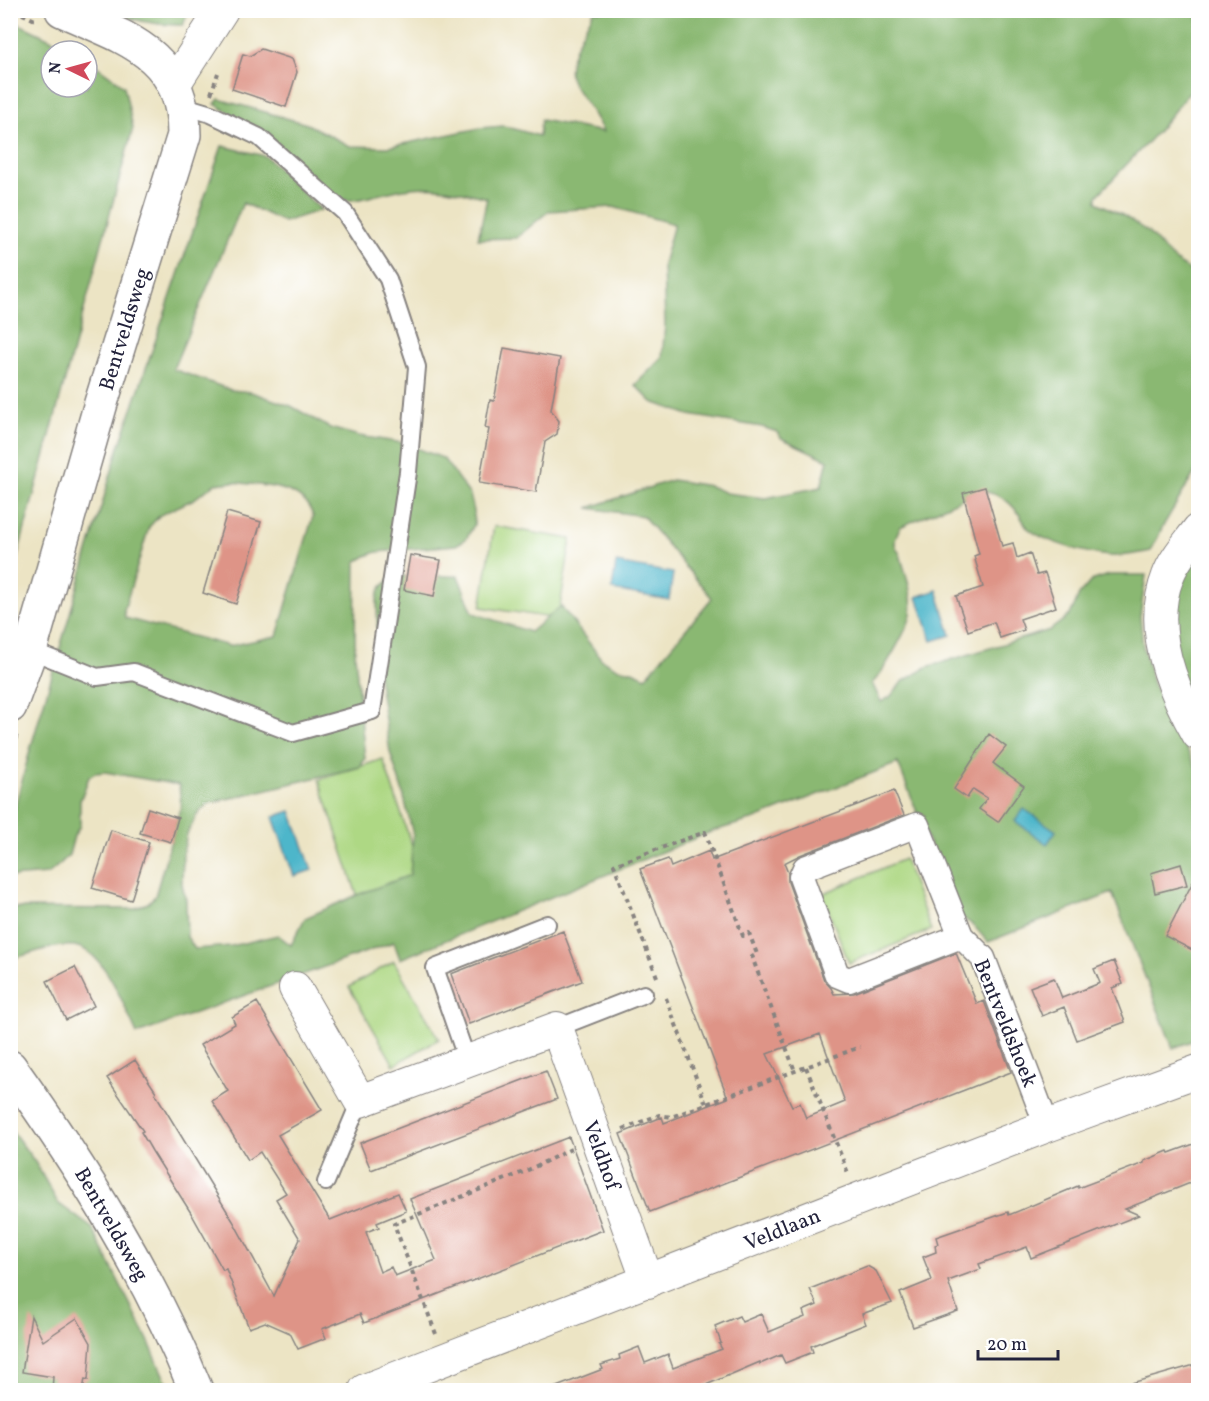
<svg xmlns="http://www.w3.org/2000/svg" width="1209" height="1401" font-family="Vollkorn,serif">
	<style>
		.green { fill: #aed884; stroke: #687d60; stroke-width: 1.5 }
		.forest { fill: #8ab872; stroke: #566d56; stroke-width: 1.5; fill-rule: evenodd }
		.water { fill: #4db6ca; stroke: #386c82; stroke-width: 1.5 }
		.building { fill: #de9487; fill-rule: evenodd }
		.lines { fill: none; stroke-linecap: round; stroke-linejoin: round }
		.service-casing { stroke: #878380; stroke-width: 20 }
		.pedestrian-casing { stroke: #878380; stroke-width: 27 }
		.minor-casing { stroke: #878380; stroke-width: 34 }
		.tertiary-casing { stroke: #878380; stroke-width: 36 }
		.path { stroke: #878380; stroke-width: 4; stroke-dasharray: 4.5 4.5; stroke-linecap: butt }
		.service { stroke: #fff; stroke-width: 16 }
		.pedestrian { stroke: #fff; stroke-width: 24 }
		.minor { stroke: #fff; stroke-width: 32 }
		.tertiary { stroke: #fff; stroke-width: 33 }
		.labels { text-anchor: middle; stroke-width: 4.5; stroke-linejoin: round; paint-order: stroke }
		.street-label { font-size: 21px; fill: #22223b; stroke: #fff }
	</style>
	<rect width="100%" height="100%" fill="#fff"/>
	<filter id="ink" filterUnits="userSpaceOnUse"><feTurbulence type="fractalNoise" baseFrequency=".0167" numOctaves="2"/><feDisplacementMap in="SourceGraphic" scale="12" xChannelSelector="R" yChannelSelector="G"/><feConvolveMatrix kernelMatrix="1 2 1 2 8 2 1 2 1" color-interpolation-filters="sRGB"/></filter>
	<filter id="wash" filterUnits="userSpaceOnUse"><feTurbulence type="fractalNoise" baseFrequency=".008" numOctaves="4" result="noise"/><feDisplacementMap in="SourceGraphic" scale="24" xChannelSelector="R" yChannelSelector="G"/><feGaussianBlur stdDeviation="1.35" result="paint"/><feColorMatrix in="noise" values="0 0 0 0 0 0 0 0 0 0 0 0 0 0 0 0 0 1.4 0 .05"/><feComposite in="paint" operator="in"/></filter>
	<g filter="url(#wash)">
		<rect width="100%" height="100%" fill="#ece4c4"/>
		<path class="green" d="M494,526L571,539L558,619L481,607Z
			M383,759L421,873L357,895L319,780Z
			M904,859L931,930L849,963L822,894Z
			M394,961L439,1039L394,1065L349,987Z"/>
		<path class="forest" d="M110,11H189L183,25C156,26 134,21 110,11Z
			M594,11H1198V81L1158,131L1097,196V202L1124,216L1148,232L1171,257L1198,277V467L1163,526L1151,551C1137,554 1123,557 1109,556C1089,554 1044,542 1029,529C1025,525 1022,518 1018,513C1009,500 996,492 979,491L900,527C895,538 892,544 900,554C905,573 914,595 911,614C910,625 881,677 872,683L881,702L890,697L902,682L927,667L1050,630L1070,615L1079,595L1091,581L1109,575H1146L1140,616L1143,647L1153,684L1198,771V1039L1173,1048L1112,893L988,942L974,926L956,913L898,763L755,819L713,831L400,959L394,942L137,1034C125,1009 105,950 74,946C54,944 30,954 11,959L10,908L133,909L148,903L155,896L181,806L179,785L105,772L95,773L89,777L80,801V826L74,836L69,855L61,863L48,874L11,877V822L30,750L117,453L222,146L265,156L321,210L284,222L243,203L173,369L231,390L251,392L291,406L330,428L359,436L403,443L443,458L470,495L474,511V525L466,539L456,545L377,552L366,556L356,562L355,655L365,759L360,767L210,803L198,813L187,834L183,853L182,884L186,900L187,937L195,949L231,946L278,935L291,945L305,918L357,895L410,875L413,835L403,793L390,752L378,675L377,600C380,565 434,578 458,576L473,613L530,632L561,606L602,660L619,669L630,670L646,677L712,598L643,516L588,508L672,480L710,486L726,493L765,498L821,487L828,460L781,438L777,432L762,427L689,415L652,402L635,385L662,358L665,325L663,264L674,224L613,207L549,211L516,238L478,239L487,198C461,191 431,184 404,189C382,192 362,202 340,200L249,125L215,104L219,99L307,124L350,146L388,147L480,128L504,126L539,136L541,120L603,132C595,112 579,97 571,80C563,61 586,27 594,11ZM233,482C262,486 303,484 313,516L277,636L229,646L125,618L124,610L149,527L160,515L194,499L215,484Z
			M11,20L75,51H51V87H87V59L124,86L133,128L11,580Z
			M1198,514V725L1165,628L1175,558Z
			M10,1128L35,1162L58,1203L92,1228L148,1340L164,1377L174,1390H11Z"/>
		<path class="water" d="M616,563L673,573L669,600L612,590Z
			M937,590L951,635L932,641L917,597Z
			M1024,809L1056,831L1047,844L1015,821Z
			M291,811L312,870L294,876L273,817Z"/>
		<g id="blocks">
			<path class="building" d="M261,49L292,59L297,72L286,107L232,89L243,54L250,56Z
				M504,348L560,358L551,410L559,421L557,434L545,442L536,492L479,483L489,429L485,428L490,400L494,401Z
				M985,487L1002,546L1013,543L1017,558L1030,553L1037,575L1045,573L1056,607L1020,619L1024,630L1000,638L994,622L968,631L956,596L983,587L974,556L979,554L963,493Z
				M227,512L261,522L236,604L203,593Z
				M410,555L441,560L434,596L404,590Z
				M989,734L1006,747L993,763L1024,786L998,822L979,809L987,798L973,789L967,798L954,789Z
				M894,791L904,815L800,855L784,863L788,873V882L824,980L831,988L834,994L854,993L956,953L977,1004L984,1001L1011,1072L650,1212L620,1134L662,1117L664,1123L728,1098L640,869L668,859L671,867L709,851L712,860ZM820,1034L845,1102L806,1118L800,1103L792,1106L767,1054Z
				M148,808L178,818L171,842L140,833Z
				M111,830L149,842L131,900L92,888Z
				M1181,864L1187,885L1155,893L1151,873Z
				M1198,872V953L1165,936Z
				M563,931L582,981L469,1024L451,974Z
				M1114,961L1123,984L1112,988L1125,1022L1077,1040L1064,1007L1042,1016L1030,987L1054,978L1062,998L1100,983L1094,969Z
				M75,967L94,1006L66,1020L47,981Z
				M257,1002L322,1110L278,1135L330,1220L398,1193L406,1211L377,1223L379,1227L366,1232L380,1272L391,1267L395,1276L436,1260L410,1199L569,1137L603,1230L364,1323L360,1314L322,1329L326,1338L298,1349L290,1333L265,1322L249,1328L226,1269L223,1270L191,1213L152,1151L141,1132L143,1131L107,1078L135,1060L156,1092L155,1093L233,1221L274,1296L300,1239L276,1199L286,1193L260,1152L248,1160L212,1101L228,1091L200,1045L235,1024L232,1017Z
				M546,1071L557,1099L371,1170L360,1143Z
				M1194,1144L1198,1155V1180L1125,1209L1139,1215L1031,1258L1027,1247L979,1264L981,1269L948,1281L958,1311L913,1327L900,1293L932,1280L923,1257L936,1252L935,1245L938,1244L936,1237L1008,1212L1009,1215L1078,1186V1188L1144,1163V1161L1168,1151L1169,1153Z
				M867,1266L876,1271L892,1303L862,1314L866,1324L811,1346L813,1352L785,1363L781,1355L760,1364V1362L706,1385L708,1390H551V1389L603,1369L601,1365L620,1359L619,1355L639,1347L645,1363L668,1354L673,1368L722,1349L719,1344L721,1343L715,1326L739,1316L742,1322L761,1314L769,1332L805,1317L803,1311L817,1305L810,1289Z
				M31,1316L43,1341L77,1318L91,1343L88,1380L85,1379L83,1390H52L53,1377L22,1372Z
				M1198,1364V1390H1129L1128,1384Z"/>
		</g>
	</g>
	<g filter="url(#ink)">
		<use href="#blocks" fill-opacity="0" stroke="#878380" stroke-width="1.5"/>
		<g class="lines">
			<defs>
				<path id="service" d="M30,650L97,677L134,672L293,733L372,711L408,472L417,367L388,279L345,213L259,137L211,114L181,105
					M557,1028L644,994
					M467,1060L435,968L547,924
					M326,1182L360,1101"/>
				<path id="pedestrian" d="M961,936L849,980L837,975L801,877L805,868L917,825L961,936L983,958L1047,1126"/>
				<path id="minor" d="M175,83L222,10
					M1198,530C1188,544 1174,559 1168,576C1147,629 1172,689 1198,734
					M295,988L360,1101L557,1028L648,1282
					M365,1390L1047,1126L1198,1071"/>
				<path id="tertiary" d="M10,706L29,654L101,403L184,135C184,53 125,38 62,10
					M10,1067C83,1169 149,1274 196,1390"/>
			</defs>
			<use href="#service" class="service-casing"/>
			<use href="#pedestrian" class="pedestrian-casing"/>
			<use href="#minor" class="minor-casing"/>
			<use href="#tertiary" class="tertiary-casing"/>
			<path class="path" d="M14,10L35,20
				M211,94L218,73
				M10,757L17,734
				M657,977L614,865L705,832L743,936L749,933L757,954L752,957L795,1071
				M666,998L706,1104
				M10,1015L16,1024L13,1038
				M806,1067L848,1173
				M623,1129L659,1115L671,1117L860,1047
				M436,1334L394,1224L526,1171L571,1149"/>
			<use href="#service" class="service"/>
			<use href="#pedestrian" class="pedestrian"/>
			<use href="#minor" class="minor"/>
			<use href="#tertiary" class="tertiary"/>
		</g>
	</g>
	<g class="labels">
		<g class="street-label">
			<text transform="translate(124 329) rotate(-73)" y="7">Bentveldsweg</text>
			<text transform="translate(1006 1023) rotate(68)" y="7">Bentveldshoek</text>
			<text transform="translate(602 1155) rotate(70)" y="7">Veldhof</text>
			<text transform="translate(112 1224) rotate(60)" y="7">Bentveldsweg</text>
			<text transform="translate(782 1229) rotate(-22)" y="7">Veldlaan</text>
		</g>
	</g>
	<rect width="1209" height="1401" fill="none" stroke="#fff" stroke-width="36"/>
	<g transform="translate(69 69) rotate(275)"><circle r="28" fill="#ffffff" stroke="#a7a7b1" stroke-width="1.5"/>
	<path d="M0-4.5L10 22L0 15L-10 22Z" fill="#d1495b"/>
	<text y="-9" font-size="16" font-weight="bold" text-anchor="middle" fill="#22223b">N</text>
	</g>
	<path d="M978 1350v9h80v-9" fill="none" stroke="#22223b" stroke-width="3"/>
	<text x="987" y="1350" font-size="18" fill="#22223b" stroke="#ffffff" stroke-width="4.5" paint-order="stroke">20 m</text>
</svg>
